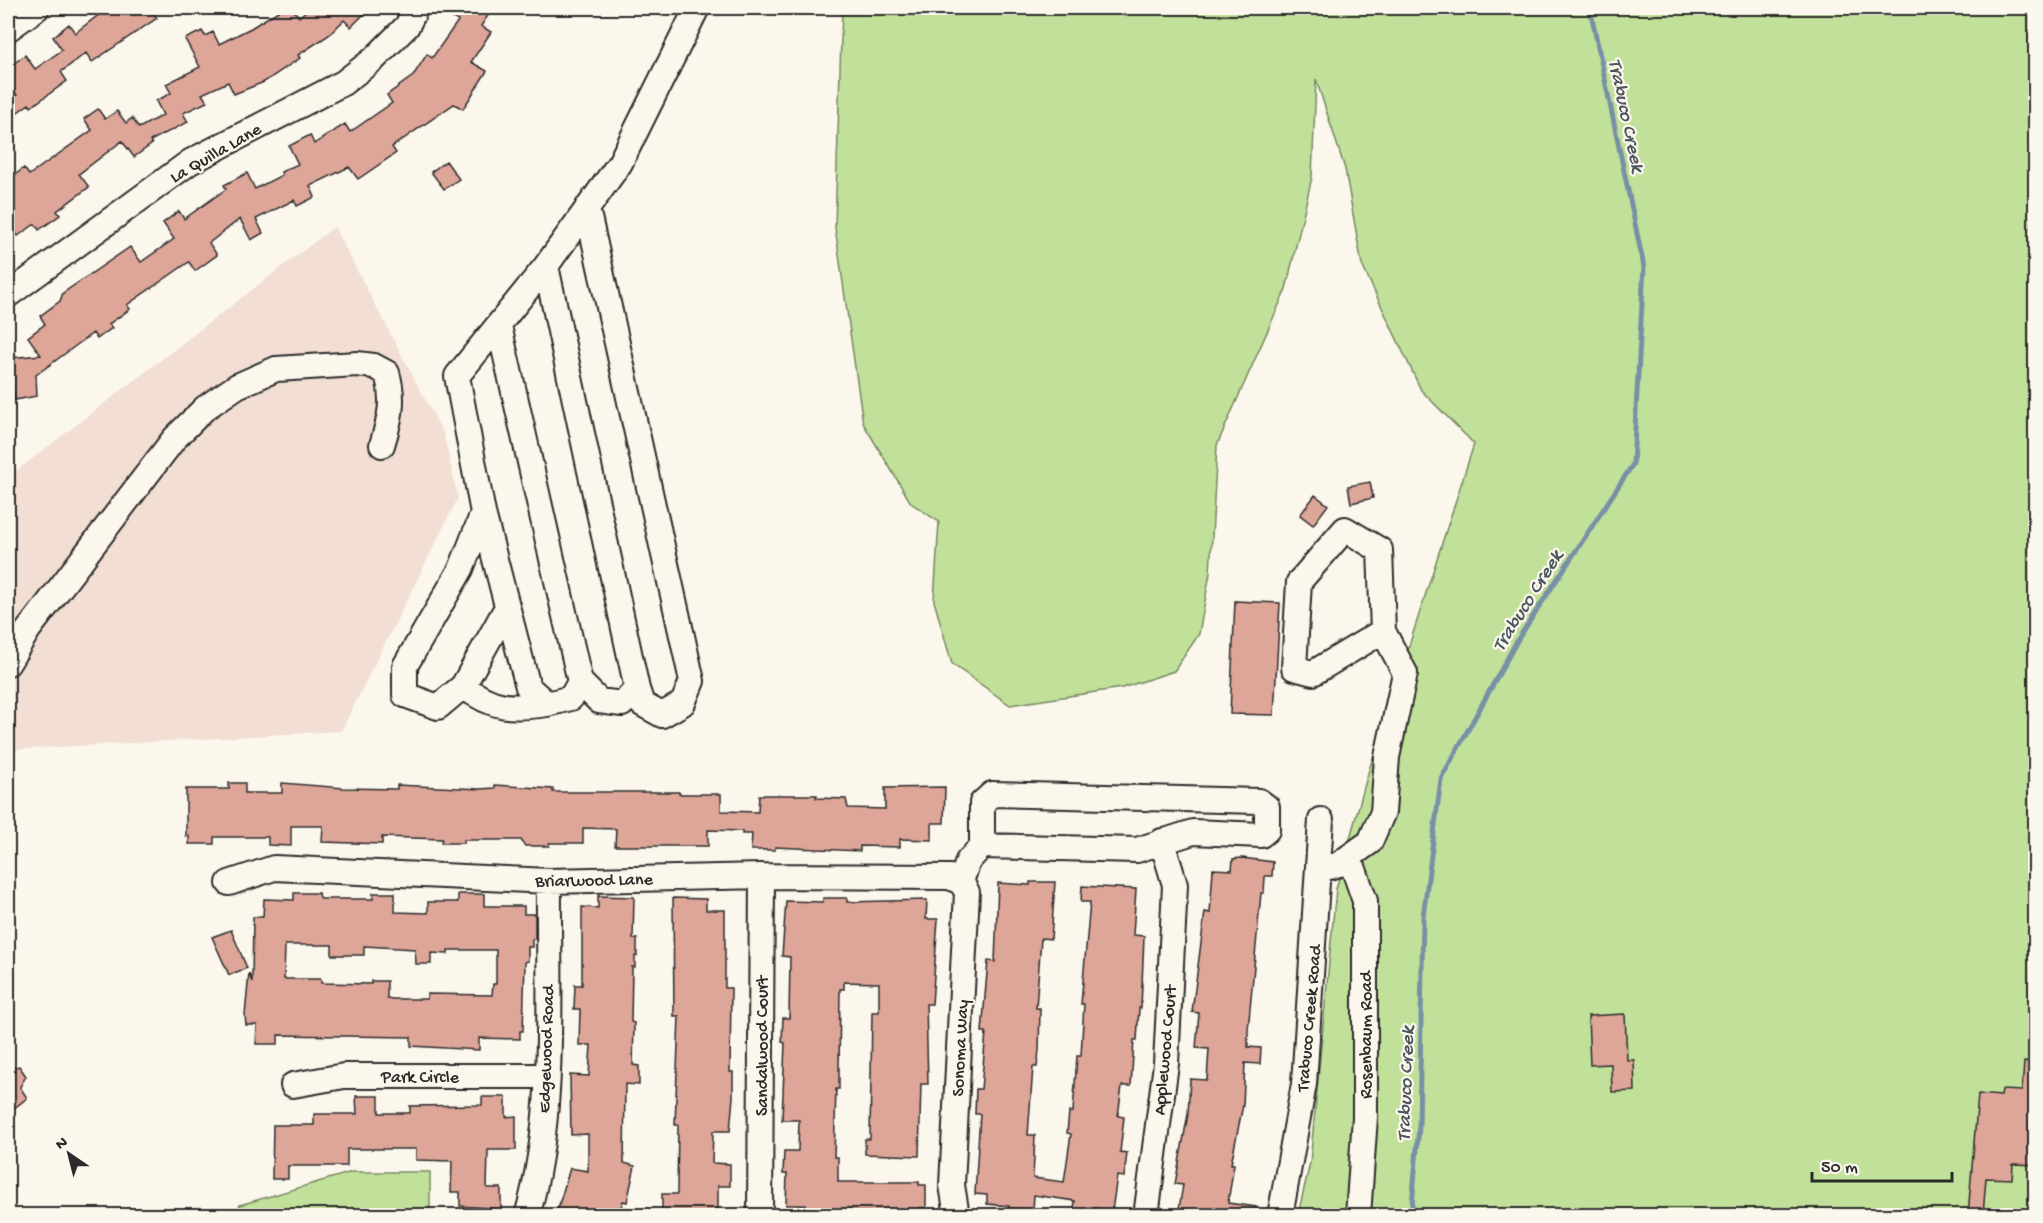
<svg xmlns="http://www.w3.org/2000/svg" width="2043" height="1223" font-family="'Gochi Hand',sans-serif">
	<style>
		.built { fill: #f2ded3 }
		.green { fill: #c1e19a; stroke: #768662; stroke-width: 1.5 }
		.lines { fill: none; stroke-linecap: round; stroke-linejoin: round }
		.stream { stroke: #7890a5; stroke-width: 5 }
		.building { fill: #dea599; stroke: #2b2b2b; stroke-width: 1.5; fill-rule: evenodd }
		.minor-casing { stroke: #2b2b2b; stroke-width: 28 }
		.minor { stroke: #fbf7ec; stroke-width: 24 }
		.labels { text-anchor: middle; stroke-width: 4.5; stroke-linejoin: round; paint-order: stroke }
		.street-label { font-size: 18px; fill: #2b2b2b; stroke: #fbf7ec }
		.water-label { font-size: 20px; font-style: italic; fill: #4b555e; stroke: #fbf7ec }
	</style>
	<rect width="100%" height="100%" fill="#fbf7ec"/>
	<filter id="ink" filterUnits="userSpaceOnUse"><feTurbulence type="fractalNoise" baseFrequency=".0167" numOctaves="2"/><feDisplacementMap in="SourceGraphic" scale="12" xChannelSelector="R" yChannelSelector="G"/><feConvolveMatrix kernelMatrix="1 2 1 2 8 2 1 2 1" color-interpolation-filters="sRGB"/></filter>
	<g filter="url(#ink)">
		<path class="built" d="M334,227L444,435L458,498L341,731L8,750V467L15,472Z"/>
		<path class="green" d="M842,8H2035V1215H1298L1310,1163L1336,889L1368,773L1474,444L1421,390L1362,265L1345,169L1316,79L1312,177L1286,289L1217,445L1210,573L1199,634L1174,671L1122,688L1010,705L952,664L934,601L939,522L911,503L863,423L835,227Z
			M352,1172H430V1214L235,1215L240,1205Z"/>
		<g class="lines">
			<path class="stream" d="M1411,1216L1419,1126L1423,917L1441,779L1518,639L1633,464L1644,267L1590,8"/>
		</g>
		<path class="building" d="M97,8H149L157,18L92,62L86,53L61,72L67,81L31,107L29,104L8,119V101L17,95L8,82V68L25,55L35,69L62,50L53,37L69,24L75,33L101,13Z
			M283,8H292L299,17L309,8H370L351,27L344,20L329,35L298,55L300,58L264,82L234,94L228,82L202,94L207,102L183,113L188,122L150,141L152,144L134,157L122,141L79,174L89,187L57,211L60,215L39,230L35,224L18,236L8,221V180L24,168L29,175L92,130L84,119L98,109L105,119L117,111L126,123L132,118L139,128L163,115L156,101L171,93L166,84L200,67L185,39L202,31L205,36L213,32L219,44L251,28Z
			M436,8H493L481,26L491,32L471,62L487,71L463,109L454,104L392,147L396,153L358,179L349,167L310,186L315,197L297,206L294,200L256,219L263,233L251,240L240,219L209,243L217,255L195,271L189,262L127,305L130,309L109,324L112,328L97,339L93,333L36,375L37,396L15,400L14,391L8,392V358L41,355L28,337L45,324L40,316L60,301L63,293L130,247L141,262L174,239L163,223L179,211L184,219L226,189L224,185L247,173L255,189L282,175L281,172L298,164L289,146L310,135L314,144L345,124L350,132L392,103L387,95L413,76L427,54L432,58L458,21Z
			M446,161L459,179L444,189L431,172Z
			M1370,482L1373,498L1351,503L1348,486Z
			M1315,495L1328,505L1313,525L1300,515Z
			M1235,601L1280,603L1274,715L1230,714Z
			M229,783H245V793H282V783L344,788L397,789V785L480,789L495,788V785L553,789V792H679V794H721V811L758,812L759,795H817L816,798L846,799L848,808L885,809V788L945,787L944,823H932V840L900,839V847L860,846V851L775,847V850H751L752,834H742V831L708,830V846H615L616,829L583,828V843H549V846H525L521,840H464V843H441L442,839L382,837V844L322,842L323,826H291V846L268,845V837H214V844H189V836H186V789H229Z
			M1242,858L1273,862L1272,876H1265L1264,893H1261L1248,1030V1047L1261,1048L1260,1064L1245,1063L1243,1105L1231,1164H1234L1228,1203L1256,1207L1255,1215H1178L1183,1185L1175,1184L1188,1114L1190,1079L1207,1080L1209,1049L1196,1048L1199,1013L1192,1012L1205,912L1210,913L1213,869L1232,870L1233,859Z
			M1030,882H1055L1051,939L1041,938L1036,1008H1040L1039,1050L1037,1067H1033L1028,1135H1035L1033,1178L1064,1182L1071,1134L1067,1133L1069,1112H1073L1077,1056H1081L1084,1004H1081L1090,902H1081L1082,886L1136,889L1133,935L1144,936L1141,1008H1139L1137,1040H1134L1131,1086H1122L1118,1116L1124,1117L1120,1152L1127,1153L1124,1177L1117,1176L1112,1211L1095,1208L1094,1215H1073L1075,1201L1034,1195L1033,1210L1009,1208V1206L987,1204V1195L975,1194L980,1114H975L976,1089H981L986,1032H982L984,1008L988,961L995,962L998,883L1030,885Z
			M294,893H318L321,899H373V893H395V912L428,913V902H458V894H484V906H524V914H535V939H532V947H528V961L525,962L523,1031H520V1039L479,1038V1050L411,1046V1037L278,1035V1044H256L257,1025H246L245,1015L249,973L252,982L253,917H263L264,899L294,900ZM285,945H332V955H364V946L415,949L416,964H431V953L448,954V950H496V984H493L492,995L427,994V999H392L387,998V981H371V984L321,983V979H284Z
			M598,896L634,897L633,939H637V956H635V967H632L631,1022L634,1023L633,1065L639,1066V1085L625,1084L624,1163L635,1166L627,1202L623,1201L619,1215H556L570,1168L588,1171V1134L571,1135L570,1075L589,1076L591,1045H579L580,1009H574L575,985H582V907L598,908Z
			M673,898L706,899V910H725V988H731L730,1072H733V1097L730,1131H713L712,1163L730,1164V1186H718V1215H662V1194H677L678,1125H675L679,1016H674Z
			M823,898H847V902L927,900L926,919H938L932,1004H926L928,1084H921L919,1156L865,1154V1139H870L872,1012H879V983L844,982V989H840L839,1072V1089H836L834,1157H838V1182H919V1185H926V1208H919L918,1215L838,1211V1215H805L806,1205H786L787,1174H783L784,1151H798L799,1120H782L785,1043L782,1042L783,1018H789L790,957L782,956L786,901L823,902Z
			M231,930L247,968L229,975L212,937Z
			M1625,1014L1627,1060H1634L1635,1091L1612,1092L1611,1064L1590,1065L1588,1016Z
			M2024,1062L2036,1063V1165L2013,1164L2012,1179L1986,1178L1983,1215H1968L1978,1094L2001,1096L2002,1090L2022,1091Z
			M19,1066L26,1076L20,1087L27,1098L8,1113V1069Z
			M356,1096H379V1113H410V1106L482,1105V1097H506V1117L516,1116V1150H488L487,1188H501V1209L460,1206V1192H451L452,1161L416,1160V1149H347V1166H288V1179H272L273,1125H314V1114H357Z"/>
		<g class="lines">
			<defs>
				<path id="minor" d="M8,29L37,8
					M546,266L637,689L642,704L662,715L683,703L692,681L587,208
					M8,295L190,162L343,83L374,59L407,26L416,8
					M499,326L580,682L599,701L622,704L637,689
					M483,513L461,569L405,666V695L438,707L463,686L507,607
					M8,663L28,630L174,439L205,408L237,386L276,369L357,364L374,366L387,373C395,400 390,419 382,445
					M580,682L571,698L547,704L528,687L483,513L457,376L546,266L620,163L697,8
					M463,686C493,709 511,709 547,704
					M1350,858L1365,901V1117L1358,1216
					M1319,870L1339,864L1370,842L1383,812L1387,757L1405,673L1383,631L1380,550L1345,529L1299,582L1294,668L1313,673L1383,631
					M961,882L968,861L982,846V803L992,794L1259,801L1267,807V830L1261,835L1193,832L1137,850L982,846
					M229,883L274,868L549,881L762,876L950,877L961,882
					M293,1085L344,1076H547
					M527,1216C557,1113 548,987 549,881
					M760,1216L762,876
					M957,1216L952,1185L967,892L961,882
					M1146,1216L1166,1064L1175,885L1162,841
					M1280,1216L1304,1084L1321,820"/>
			</defs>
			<use href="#minor" class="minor-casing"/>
			<use href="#minor" class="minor"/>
		</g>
	</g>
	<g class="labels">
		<g class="street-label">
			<text transform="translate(215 152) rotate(-30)" y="6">La Quilla Lane</text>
			<text transform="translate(594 879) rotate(-1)" y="6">Briarwood Lane</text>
			<text transform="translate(1308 1018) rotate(-85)" y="6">Trabuco Creek Road</text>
			<text transform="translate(1365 1035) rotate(-90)" y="6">Rosenbaum Road</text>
			<text transform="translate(761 1046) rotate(-90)" y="6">Sandalwood Court</text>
			<text transform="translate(959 1048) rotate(-87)" y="6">Sonoma Way</text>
			<text transform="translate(545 1049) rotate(-88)" y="6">Edgewood Road</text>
			<text transform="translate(1164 1050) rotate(-85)" y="6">Applewood Court</text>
			<text x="420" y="1082">Park Circle</text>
		</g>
		<g class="water-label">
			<text transform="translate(1628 115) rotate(78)" y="7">Trabuco Creek</text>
			<text transform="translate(1526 600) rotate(-58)" y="7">Trabuco Creek</text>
			<text transform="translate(1404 1084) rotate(-88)" y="7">Trabuco Creek</text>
		</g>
	</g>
	<rect width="2043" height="1223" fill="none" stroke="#fbf7ec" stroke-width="30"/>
	<rect x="15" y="15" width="2013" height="1193" fill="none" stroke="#2b2b2b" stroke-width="2" filter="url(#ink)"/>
	<g transform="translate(69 1154) rotate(325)" stroke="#fbf7ec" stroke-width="4.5" paint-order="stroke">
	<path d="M0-4.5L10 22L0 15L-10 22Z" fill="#2b2b2b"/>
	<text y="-9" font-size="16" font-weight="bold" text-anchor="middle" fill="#2b2b2b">N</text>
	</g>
	<path d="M1812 1172v9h140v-9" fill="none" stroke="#2b2b2b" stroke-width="3"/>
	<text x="1821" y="1172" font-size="18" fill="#2b2b2b" stroke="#fbf7ec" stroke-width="4.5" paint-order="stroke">50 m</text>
</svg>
